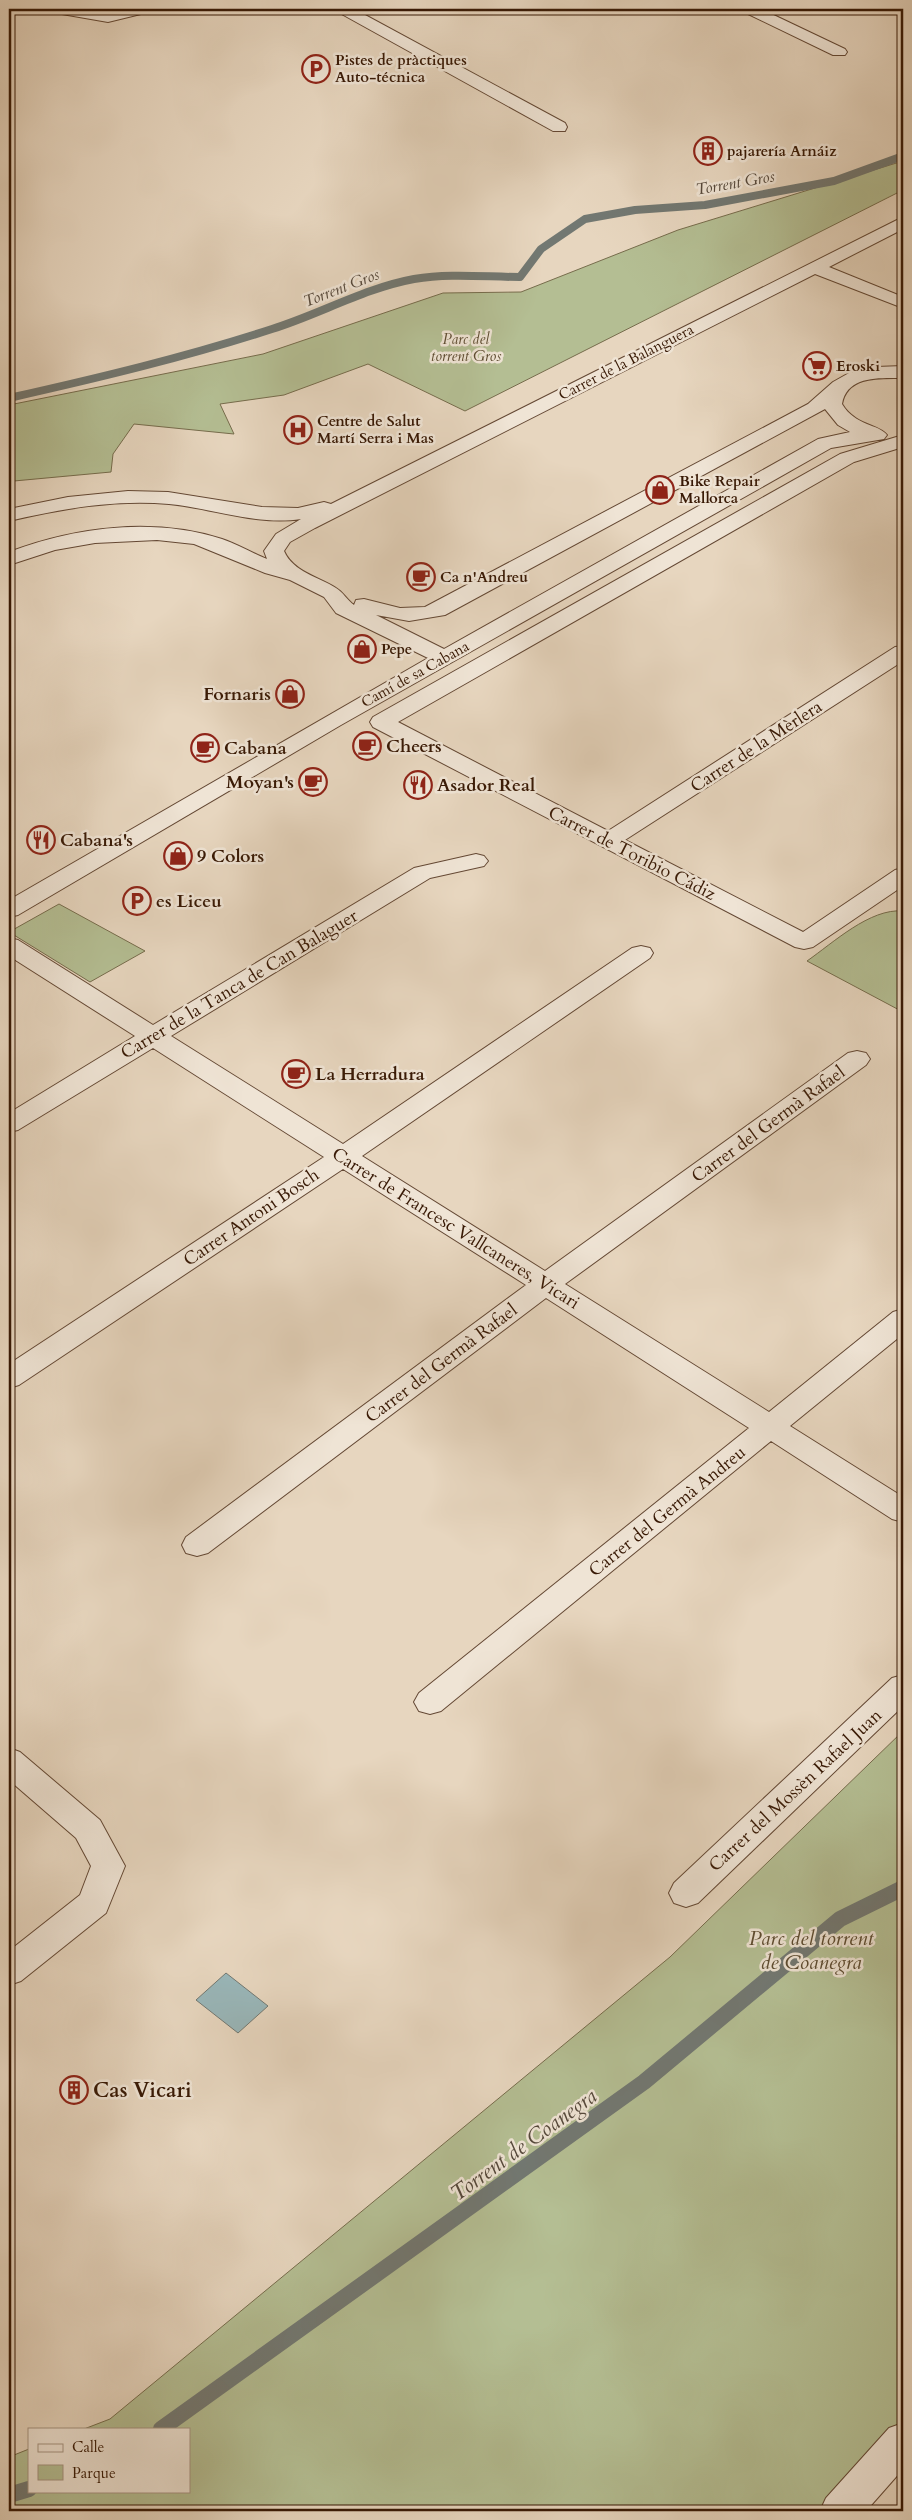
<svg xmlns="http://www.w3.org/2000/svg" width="912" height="2520" font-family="Cardo,serif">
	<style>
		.green { fill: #b4be93; stroke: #766c4c }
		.water { fill: #99b7ba; stroke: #727872 }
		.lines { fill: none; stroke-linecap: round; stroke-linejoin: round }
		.stream-far1 { stroke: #727872; stroke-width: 8 }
		.stream { stroke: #727872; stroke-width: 16 }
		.minor-casing { stroke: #644834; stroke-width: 2 }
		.minor { fill: #efe4d5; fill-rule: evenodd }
		.labels { text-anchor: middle; stroke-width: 5; stroke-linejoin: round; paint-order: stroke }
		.far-poi-label { font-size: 15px; font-weight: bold; fill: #381905; stroke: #efe4d5; text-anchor: start }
		.far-park-label { font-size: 15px; font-style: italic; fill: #5d4b30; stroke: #efe4d5 }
		.far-street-label { font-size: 15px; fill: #381905; stroke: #efe4d5 }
		.far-water-label { font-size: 16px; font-style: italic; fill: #55483b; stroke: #efe4d5 }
		.poi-label { font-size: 18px; font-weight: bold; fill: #381905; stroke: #efe4d5; text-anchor: start }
		.street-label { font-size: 18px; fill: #381905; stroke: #efe4d5 }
		.near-park-label { font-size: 21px; font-style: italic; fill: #5d4b30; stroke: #efe4d5 }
		.near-poi-label { font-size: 21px; font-weight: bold; fill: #381905; stroke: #efe4d5; text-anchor: start }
		.near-water-label { font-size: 22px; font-style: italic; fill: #55483b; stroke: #efe4d5 }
	</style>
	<rect width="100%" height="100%" fill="#e7d6bf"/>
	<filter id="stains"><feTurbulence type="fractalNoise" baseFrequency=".004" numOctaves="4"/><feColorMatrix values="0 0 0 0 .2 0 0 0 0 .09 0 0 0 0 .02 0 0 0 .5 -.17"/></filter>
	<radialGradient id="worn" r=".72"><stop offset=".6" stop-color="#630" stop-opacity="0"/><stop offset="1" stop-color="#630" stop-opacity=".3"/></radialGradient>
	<path class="green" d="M903,161V190L465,411L368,364L284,395L220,404L234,434L134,424L113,454L111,472L14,481L9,478V405L263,354L443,293L521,292L678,230Z
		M59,904L145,951L90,982L9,932Z
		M903,911V1012L807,961C833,943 870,908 903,911Z
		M903,1731V2419L821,2511H9V2457L29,2449V2491H189V2429H84L110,2419L670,1957Z"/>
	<path class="water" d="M226,1973L268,2006L238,2033L196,2000Z"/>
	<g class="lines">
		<path class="stream-far1" d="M9,398C98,378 186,357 272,329C320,314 365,288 414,279C450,273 485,277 520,277L541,249L585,219L635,210L705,205L834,181L903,156"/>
		<path class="stream" d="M161,2429L644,2082L840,1919L903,1888
			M9,2495L29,2489"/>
		<defs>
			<path id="minor" d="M54,9H87L108,12L124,9H152L149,12L108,22L62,14Z
				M335,9H354L565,123L567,127L565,131H553L338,12Z
				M741,9H761L845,49L847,52L845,55H833L744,12Z
				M903,217V229L829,267L903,297V308L815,274L315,528L290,542L284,551C293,572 319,577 336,588C343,592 347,600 354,605L356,600L364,599L400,608L425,607L808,404L833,382L849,373L876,367L903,366V378C880,378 847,375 842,404C855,426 879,424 887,435L884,439L831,448L341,725L18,915L9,917V900L428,658L336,613L324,597L290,580L265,573L194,544L157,540L95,543L55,550L9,565V552C75,527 153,517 222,539C237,544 252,553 267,559L264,551L276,534L301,519C257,526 212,508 169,504C115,499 61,509 9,521V509L68,497L128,491L168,492L262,507L298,508L324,502L331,504ZM825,409L838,425L850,432L818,439L444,649L376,615L409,621L445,615Z
				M903,435V447L854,462L398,722L608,831L895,647L903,646V661L625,840L803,932L895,870L903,868V886L813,947L804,949L795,947L373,727L370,722L373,717L840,454Z
				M476,854L484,856L488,861L484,866L430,878L171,1036L343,1144L632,948L641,946L650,948L653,953L650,958L362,1156L545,1271L848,1053L857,1051L866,1053L870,1059L866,1065L565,1284L769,1412L893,1312L903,1309V1334L790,1426L903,1497V1522L892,1519L771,1441L441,1711L430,1714L419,1711L414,1702L419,1693L749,1428L546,1298L208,1553L197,1556L186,1553L182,1545L186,1537L526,1285L343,1169L19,1385L9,1388V1364L324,1157L153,1048L18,1130L9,1132V1113L135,1036L9,956V938L18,940L153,1025L414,868Z
				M903,1675V1706L698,1903L686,1907L674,1903L669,1893L674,1883L892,1678Z
				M9,1748L20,1752L100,1820L125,1866L106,1913L21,1981L9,1985V1951L80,1895L91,1866L76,1838L9,1780Z
				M903,2423V2469L866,2511H820L826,2498L889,2428Z"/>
		</defs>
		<use href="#minor" class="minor-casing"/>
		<use href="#minor" class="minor"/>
	</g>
	<defs>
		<symbol id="parking-ring" viewBox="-11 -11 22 22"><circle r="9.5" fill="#efe4d5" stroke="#8f2418" stroke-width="1.5"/><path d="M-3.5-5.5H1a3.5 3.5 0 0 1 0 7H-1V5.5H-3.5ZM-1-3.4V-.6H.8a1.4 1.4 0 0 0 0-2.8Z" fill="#8f2418"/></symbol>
		<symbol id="building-ring" viewBox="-11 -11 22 22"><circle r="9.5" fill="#efe4d5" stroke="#8f2418" stroke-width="1.5"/><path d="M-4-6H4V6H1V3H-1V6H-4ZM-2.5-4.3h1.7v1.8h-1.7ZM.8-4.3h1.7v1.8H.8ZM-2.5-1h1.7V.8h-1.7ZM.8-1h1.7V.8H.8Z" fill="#8f2418"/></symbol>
		<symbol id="supermarket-ring" viewBox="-11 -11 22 22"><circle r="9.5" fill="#efe4d5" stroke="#8f2418" stroke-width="1.5"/><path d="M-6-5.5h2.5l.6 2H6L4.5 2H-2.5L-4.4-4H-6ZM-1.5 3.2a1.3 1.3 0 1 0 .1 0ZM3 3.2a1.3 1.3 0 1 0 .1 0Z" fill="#8f2418"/></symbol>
		<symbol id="hospital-ring" viewBox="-11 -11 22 22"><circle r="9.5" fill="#efe4d5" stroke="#8f2418" stroke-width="1.5"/><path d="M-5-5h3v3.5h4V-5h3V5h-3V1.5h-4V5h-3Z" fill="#8f2418"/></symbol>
		<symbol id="shop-ring" viewBox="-11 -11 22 22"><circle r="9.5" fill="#efe4d5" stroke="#8f2418" stroke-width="1.5"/><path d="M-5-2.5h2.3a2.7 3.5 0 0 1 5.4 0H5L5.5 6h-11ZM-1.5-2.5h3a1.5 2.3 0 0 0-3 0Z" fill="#8f2418"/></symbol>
		<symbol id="cafe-ring" viewBox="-11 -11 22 22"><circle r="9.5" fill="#efe4d5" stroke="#8f2418" stroke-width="1.5"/><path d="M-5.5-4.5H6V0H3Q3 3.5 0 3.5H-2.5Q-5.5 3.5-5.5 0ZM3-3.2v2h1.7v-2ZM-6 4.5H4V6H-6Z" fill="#8f2418"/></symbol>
		<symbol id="restaurant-ring" viewBox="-11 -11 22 22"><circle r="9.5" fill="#efe4d5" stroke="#8f2418" stroke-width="1.5"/><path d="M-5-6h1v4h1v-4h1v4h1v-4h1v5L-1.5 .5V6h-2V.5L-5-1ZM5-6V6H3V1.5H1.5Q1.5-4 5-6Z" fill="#8f2418"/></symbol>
	</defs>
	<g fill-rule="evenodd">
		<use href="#parking-ring" x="300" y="53" width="32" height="32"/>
		<use href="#building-ring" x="692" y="135" width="32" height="32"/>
		<use href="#supermarket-ring" x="801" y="350" width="32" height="32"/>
		<use href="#hospital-ring" x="282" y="414" width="32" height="32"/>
		<use href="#shop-ring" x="644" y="474" width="32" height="32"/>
		<use href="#cafe-ring" x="405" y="561" width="32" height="32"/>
		<use href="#shop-ring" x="346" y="633" width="32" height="32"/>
		<use href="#shop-ring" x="274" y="678" width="32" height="32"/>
		<use href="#cafe-ring" x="351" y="730" width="32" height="32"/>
		<use href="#cafe-ring" x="189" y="732" width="32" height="32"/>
		<use href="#cafe-ring" x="297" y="766" width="32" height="32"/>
		<use href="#restaurant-ring" x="402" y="769" width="32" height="32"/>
		<use href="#restaurant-ring" x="25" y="824" width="32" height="32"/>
		<use href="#shop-ring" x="162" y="840" width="32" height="32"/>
		<use href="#parking-ring" x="121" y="885" width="32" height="32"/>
		<use href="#cafe-ring" x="280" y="1058" width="32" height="32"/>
		<use href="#building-ring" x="58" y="2074" width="32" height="32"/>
	</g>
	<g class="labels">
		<g class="far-poi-label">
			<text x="335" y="65">Pistes de pràctiques<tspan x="335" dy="17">Auto-técnica</tspan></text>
			<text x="727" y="156">pajarería Arnáiz</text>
			<text x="836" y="371">Eroski</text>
			<text x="317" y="426">Centre de Salut<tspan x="317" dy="17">Martí Serra i Mas</tspan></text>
			<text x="679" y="486">Bike Repair<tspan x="679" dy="17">Mallorca</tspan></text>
			<text x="440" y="582">Ca n'Andreu</text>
			<text x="381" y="654">Pepe</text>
		</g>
		<g class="far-park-label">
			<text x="466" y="344">Parc del<tspan x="466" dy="17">torrent Gros</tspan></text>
		</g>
		<g class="far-street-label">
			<text transform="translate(626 362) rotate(-27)" y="5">Carrer de la Balanguera</text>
			<text transform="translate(415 674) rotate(-29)" y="5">Camí de sa Cabana</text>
		</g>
		<g class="far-water-label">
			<text transform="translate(735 182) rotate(-10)" y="6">Torrent Gros</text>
			<text transform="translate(341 287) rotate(-21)" y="6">Torrent Gros</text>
		</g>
		<g class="poi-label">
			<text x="271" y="700" text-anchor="end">Fornaris</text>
			<text x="386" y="752">Cheers</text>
			<text x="224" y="754">Cabana</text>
			<text x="294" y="788" text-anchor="end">Moyan's</text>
			<text x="437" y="791">Asador Real</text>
			<text x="60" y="846">Cabana's</text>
			<text x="197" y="862">9 Colors</text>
			<text x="156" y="907">es Liceu</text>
			<text x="315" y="1080">La Herradura</text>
		</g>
		<g class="street-label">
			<text transform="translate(756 746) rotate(-33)" y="6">Carrer de la Mèrlera</text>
			<text transform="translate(632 853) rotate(27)" y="6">Carrer de Toribio Cádiz</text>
			<text transform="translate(239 984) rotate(-31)" y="6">Carrer de la Tanca de Can Balaguer</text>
			<text transform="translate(768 1124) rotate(-36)" y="6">Carrer del Germà Rafael</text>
			<text transform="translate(251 1217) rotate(-34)" y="6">Carrer Antoni Bosch</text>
			<text transform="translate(456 1228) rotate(32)" y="6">Carrer de Francesc Vallcaneres, Vicari</text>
			<text transform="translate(441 1363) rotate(-37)" y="6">Carrer del Germà Rafael</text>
			<text transform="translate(667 1511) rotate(-39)" y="6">Carrer del Germà Andreu</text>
			<text transform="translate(795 1790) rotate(-43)" y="6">Carrer del Mossèn Rafael Juan</text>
		</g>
		<g class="near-park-label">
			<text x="811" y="1945">Parc del torrent<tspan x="811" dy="24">de Coanegra</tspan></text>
		</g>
		<g class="near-poi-label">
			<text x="93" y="2097">Cas Vicari</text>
		</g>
		<g class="near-water-label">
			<text transform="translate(523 2144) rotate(-36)" y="8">Torrent de Coanegra</text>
		</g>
	</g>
	<rect width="912" height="2520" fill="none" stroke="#e7d6bf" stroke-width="30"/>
	<rect x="10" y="10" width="892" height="2500" fill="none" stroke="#381905" stroke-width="2.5"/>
	<rect x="15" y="15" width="882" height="2490" fill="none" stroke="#381905"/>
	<rect x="28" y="2428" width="162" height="65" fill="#efe4d5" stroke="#a69382"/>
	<rect x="38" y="2444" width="25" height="8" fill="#efe4d5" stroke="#a69382"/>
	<text x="72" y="2452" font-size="15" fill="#381905">Calle</text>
	<rect x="38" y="2465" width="25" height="15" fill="#b4be93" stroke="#a69382"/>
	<text x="72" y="2478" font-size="15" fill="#381905">Parque</text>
	<rect width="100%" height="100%" filter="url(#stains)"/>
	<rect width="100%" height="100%" fill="url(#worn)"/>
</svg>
